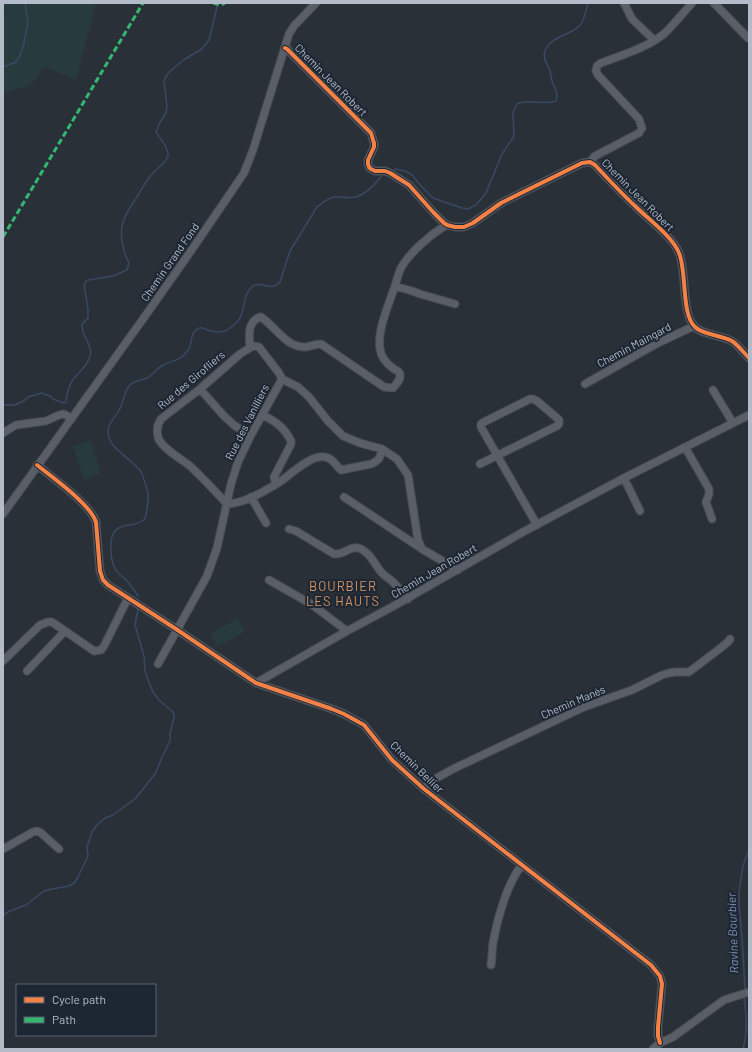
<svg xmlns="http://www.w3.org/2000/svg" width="752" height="1052" font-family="Barlow,sans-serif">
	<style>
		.green { fill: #273a3e }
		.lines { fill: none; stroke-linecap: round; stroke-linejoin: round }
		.stream { stroke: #384963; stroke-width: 1.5 }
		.minor-casing { stroke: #484c53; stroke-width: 9 }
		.minor { stroke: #5a5e66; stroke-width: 7 }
		.quiet { stroke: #33b770; stroke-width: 3; stroke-dasharray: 6 3; stroke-linecap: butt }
		.cycleway-casing { stroke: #1d2633; stroke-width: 6 }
		.cycleway { stroke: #f48246; stroke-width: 4 }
		.labels { text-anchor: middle; stroke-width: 4; stroke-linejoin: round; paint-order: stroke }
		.street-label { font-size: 11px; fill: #b4bcc9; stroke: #1d2633 }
		.water-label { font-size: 12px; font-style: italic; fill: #7c92b1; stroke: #1d2633 }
		.quarter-label { font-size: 13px; letter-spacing: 1px; fill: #d59563; stroke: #1d2633 }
	</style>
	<rect width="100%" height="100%" fill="#2a3038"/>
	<path class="green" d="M3,3H96L76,80L45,67L29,86L3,93V16L5,14L3,10Z
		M91,441L101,474L84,479L73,446Z
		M238,619L245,632L218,647L211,633Z"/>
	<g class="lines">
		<path class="stream" d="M3,67L16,62L20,55L23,47L28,24L25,3
			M395,169L405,171L412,175L421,186L433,198L462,208L468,209L476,205L486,193L502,154L514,136L513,112L517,104C531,98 544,106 556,101C559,92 554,88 552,81C551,78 551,74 550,71C548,65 542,58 545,51C551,35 572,36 581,24C585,18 586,10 588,3
			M3,405H15L25,400L28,397L42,393L50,396L53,399L64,403L66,402C67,394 68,387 72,381C78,372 88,366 90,356C93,344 81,336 82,324L88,318V309L84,285L86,281L88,280L113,276L127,270L129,263C123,252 119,234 123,222C126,212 133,204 138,195C143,187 147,179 154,172C158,168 166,163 168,156C169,148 160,138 156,132L159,124L166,113L167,107L164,81L165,78L169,72L185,59L202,49L209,40L218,3
			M138,596C134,590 130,584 125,579C122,576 118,574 116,570C110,561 107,533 119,528C128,523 135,527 145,519C147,509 150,498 147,489C146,486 145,483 144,480C143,477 142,474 141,472C132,458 106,448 108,430C109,422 114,419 118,412C124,404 123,392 130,385C134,381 142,380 147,378C153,375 157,368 163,365C170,361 177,361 183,356C186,353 189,350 190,346C192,340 191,331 199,328C202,327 205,329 208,330C221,334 227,332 237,322C247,312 241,294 253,286C263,280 270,293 280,282L290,251L317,207C322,203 328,198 334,197C341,196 349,199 356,197C368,193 376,183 383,174
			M3,915L10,911L26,905L44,891L52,889L69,886L74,883L77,879L88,856L87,847L92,832L97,825L105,818L113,815L136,798L155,774L163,755L170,741V733L174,718V714L171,710L160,701L153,692L148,680L145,671L144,656L135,625L138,609
			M745,991L743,951L739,904V892L743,866L746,857L749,851
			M743,1049C748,1031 746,1013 744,995"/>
		<defs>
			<path id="minor" d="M624,3L632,19L654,40
				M714,3L748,38
				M285,48L287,49L371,133L374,143V147L368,160V164L369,167L371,169L375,171H385L390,173L409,185L433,212L444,223L447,225L455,227H464L473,223L501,203L582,163L590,162L595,165C608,179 621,193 635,206C648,219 672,236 679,253C687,271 681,314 695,327C703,335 721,335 732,341C738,345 744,353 749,358
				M590,162L595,156L639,133L642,128L639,119L598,75L596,71L597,66L601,63C622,55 647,48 665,33C674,24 683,13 692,3
				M447,225C432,233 409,253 401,268C398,274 397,280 395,286L412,291L420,294L455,304
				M250,347C249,337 247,320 261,317C275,326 286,348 306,347C311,346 316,344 321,344L384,387L393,388C396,384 403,378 399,372C398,370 395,370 394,369C387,364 381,357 380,349C377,330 389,304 395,286
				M282,379L279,373L259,347L253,346L240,354L200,389L161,419C157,425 156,432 159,440C166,451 180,458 190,466C203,478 215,491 227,504C245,503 263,492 278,483C291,475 309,455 325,457C333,458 336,466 341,470L371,464C380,460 380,458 382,449
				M282,379L298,387L309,397L328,421L343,436L360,443L382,449L397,459L408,475L418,540L422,549
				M585,384L656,344L694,326
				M200,389L224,416L235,426L251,435
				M713,390L733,423
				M262,415C274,420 285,428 291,441V444L274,477L276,484
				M3,433L16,425L46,421L59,415L63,414L66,415L71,419
				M685,447L709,489V494L706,502L712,519
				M480,464L557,426L559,424V420L557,418L537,401L533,399H530L484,422L481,424V427L537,525
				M37,465C53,478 90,504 96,522L100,571L103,580L108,585L176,629L256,683L332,709L344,714L364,725L392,760L424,789L651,965L660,976L662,984L658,1027V1036L660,1043
				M624,478L640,511
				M251,497L266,523
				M344,497L422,549L458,570
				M3,514L148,312L193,248L244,173L253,150L289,34L294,26L316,3
				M289,529L296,531L334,554C345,555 349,546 358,548C370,551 375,566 383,574C386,577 390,579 393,582C398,587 403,593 408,599
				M269,580L311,604L347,631
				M3,661L40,625L48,622H52L94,651L101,650L104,646L128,598
				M158,664L207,576L217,548L231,484L238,462L251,435L282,379
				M27,671L65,631
				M256,683L347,631L392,607L523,532L624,478L749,415
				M424,789L433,780L455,768L584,707L632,690L662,675L669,673L675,672H689L718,650L728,642L730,639
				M3,849L33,832L37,831L41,833L59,849
				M491,965C492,958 492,951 493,943C497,920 507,883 522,865
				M653,1049L660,1043L673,1037L724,1000L749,992"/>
		</defs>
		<use href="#minor" class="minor-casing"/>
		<use href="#minor" class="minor"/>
		<path class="quiet" d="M213,3L221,5L225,3
			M3,237L143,3"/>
		<defs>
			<path id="cycleway" d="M285,48L287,49L371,133L374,143V147L368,160V164L369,167L371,169L375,171H385L390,173L409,185L433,212L444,223L447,225L455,227H464L473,223L501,203L582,163L590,162L595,165C608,179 621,193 635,206C648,219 672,236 679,253C687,271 681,314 695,327C703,335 721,335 732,341C738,345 744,353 749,358
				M37,465C53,478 90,504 96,522L100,571L103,580L108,585L176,629L256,683L332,709L344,714L364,725L392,760L424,789L651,965L660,976L662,984L658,1027V1036L660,1043"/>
		</defs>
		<use href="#cycleway" class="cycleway-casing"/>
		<use href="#cycleway" class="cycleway"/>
	</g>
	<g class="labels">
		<g class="street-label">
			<text transform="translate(331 80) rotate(45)" y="4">Chemin Jean Robert</text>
			<text transform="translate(638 195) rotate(45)" y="4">Chemin Jean Robert</text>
			<text transform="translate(170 262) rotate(-55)" y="4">Chemin Grand Fond</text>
			<text transform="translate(634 345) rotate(-28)" y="4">Chemin Maingard</text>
			<text transform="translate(191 380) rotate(-40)" y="4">Rue des Girofliers</text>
			<text transform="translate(247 422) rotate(-63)" y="4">Rue des Vanilliers</text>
			<text transform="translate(434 571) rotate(-30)" y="4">Chemin Jean Robert</text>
			<text transform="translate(573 702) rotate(-23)" y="4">Chemin Manès</text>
			<text transform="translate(417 767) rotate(44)" y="4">Chemin Bellier</text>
		</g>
		<g class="water-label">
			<text transform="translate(733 933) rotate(-92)" y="4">Ravine Bourbier</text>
		</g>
		<g class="quarter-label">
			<text x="343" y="591">BOURBIER<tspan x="343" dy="15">LES HAUTS</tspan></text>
		</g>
	</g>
	<rect width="752" height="1052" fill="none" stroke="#b4bcc9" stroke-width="8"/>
	<rect x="16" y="984" width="140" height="52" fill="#1d2633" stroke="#59626f"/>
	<rect x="24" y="997" width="20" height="6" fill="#f48246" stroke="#59626f"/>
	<text x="52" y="1004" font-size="12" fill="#b4bcc9">Cycle path</text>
	<rect x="24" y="1017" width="20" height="6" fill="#33b770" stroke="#59626f"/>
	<text x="52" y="1024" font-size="12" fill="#b4bcc9">Path</text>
</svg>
